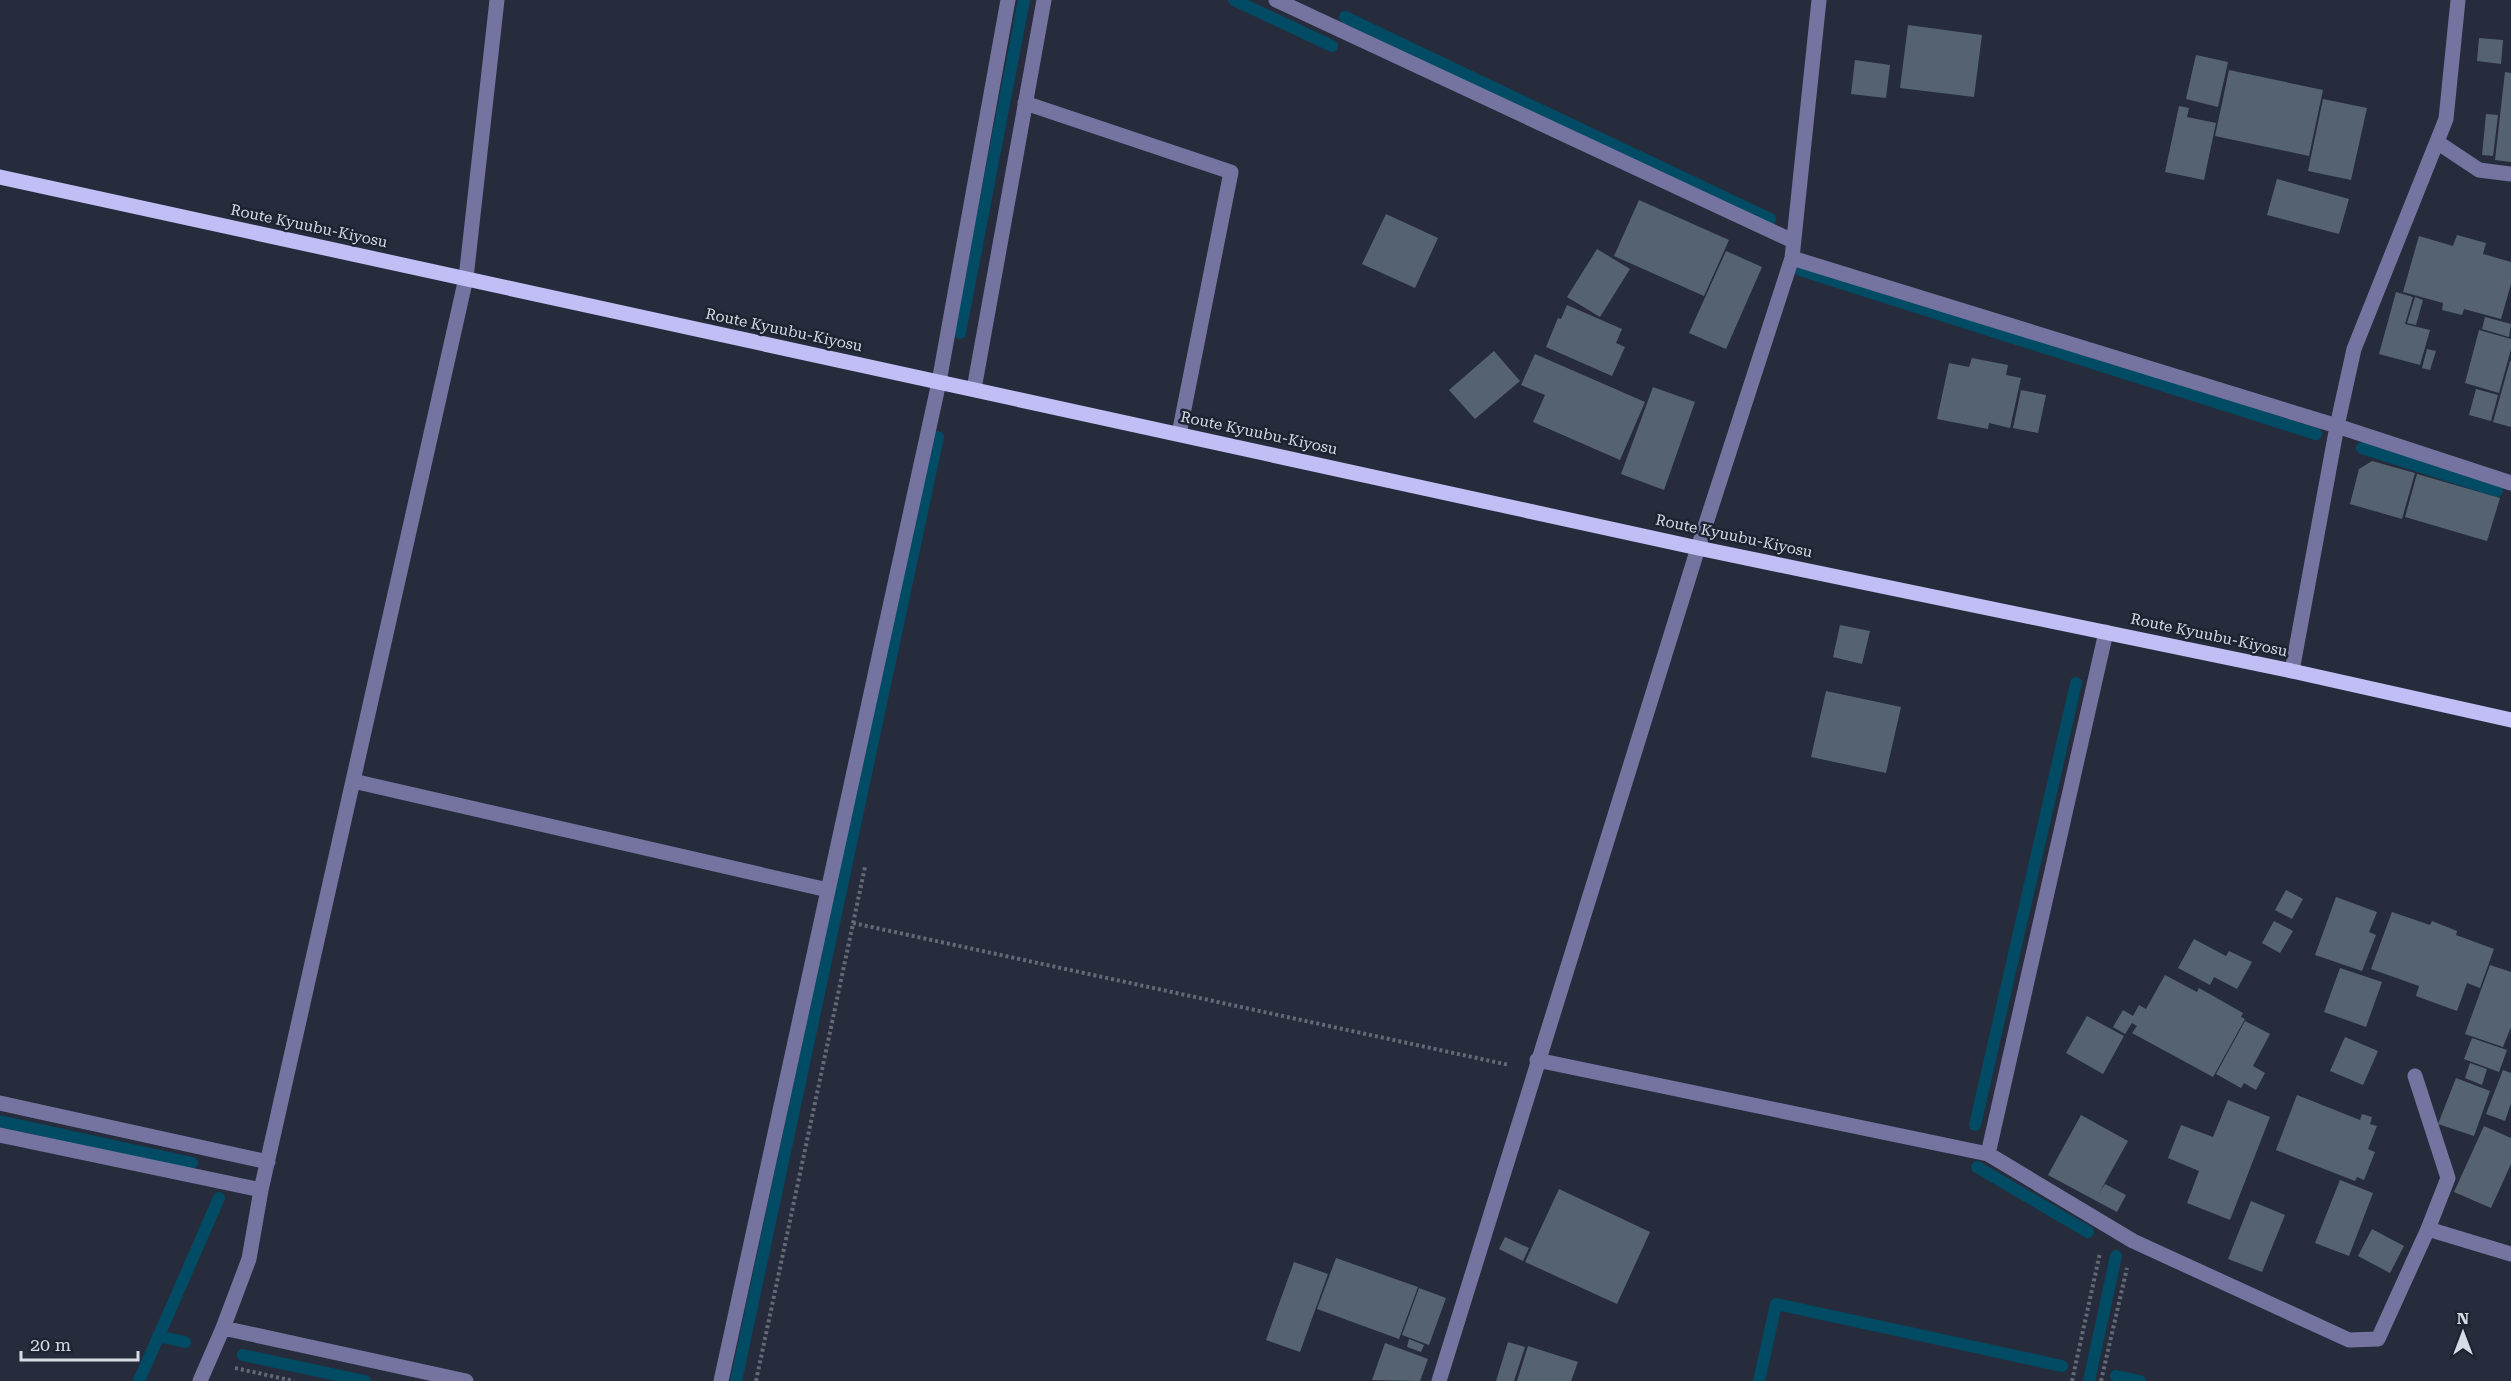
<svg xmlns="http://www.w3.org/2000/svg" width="2511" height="1381" font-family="'Roboto Serif',serif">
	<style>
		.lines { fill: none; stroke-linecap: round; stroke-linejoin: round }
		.stream { stroke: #024b64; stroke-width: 12 }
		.building { fill: #556370 }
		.path { stroke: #646976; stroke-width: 4; stroke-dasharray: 3 3; stroke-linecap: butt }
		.minor { stroke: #7573a0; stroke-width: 15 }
		.major { stroke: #c1bef6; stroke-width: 15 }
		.labels { text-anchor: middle; stroke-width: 5; stroke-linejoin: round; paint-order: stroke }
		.street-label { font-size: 15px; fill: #d7dbe5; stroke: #1d2331 }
	</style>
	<rect width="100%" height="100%" fill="#262c3b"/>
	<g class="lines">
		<path class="stream" d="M1234,0L1332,46
			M1345,17L1770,219
			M1800,270L2316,434
			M960,333L1024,0
			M2362,448L2497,491
			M0,1121L192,1163
			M1975,1125L2076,683
			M1977,1167L2088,1232
			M158,1336L185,1342
			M243,1355L365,1381
			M2116,1376L2140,1381
			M139,1381L219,1198
			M736,1381L938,437
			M1759,1381L1776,1304L2062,1366
			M2089,1381L2116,1256"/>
	</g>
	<path class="building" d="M1908,25L1982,35L1974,97L1900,88Z
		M2479,38L2503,40L2501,64L2477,61Z
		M2196,55L2228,62L2218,107L2186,99Z
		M1855,60L1890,65L1886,98L1851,94Z
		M2229,70L2323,90L2309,156L2215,136Z
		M2505,72L2511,73V162L2495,160Z
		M2323,99L2367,108L2351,180L2308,171Z
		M2179,106L2189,108L2187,117L2216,123L2204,180L2165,172Z
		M2486,114L2498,115L2493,156L2482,155Z
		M2277,179L2349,199L2339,234L2267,215Z
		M1639,200L1729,240L1704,296L1614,256Z
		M1386,214L1438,238L1415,288L1362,264Z
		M2457,235L2486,243L2483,254L2511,262V284L2501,319L2464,309L2462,315L2442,310L2443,303L2403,292L2419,236L2453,246Z
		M1597,249L1630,269L1600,317L1567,297Z
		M1726,251L1762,267L1726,349L1689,333Z
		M2396,292L2413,297L2405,324L2430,330L2420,365L2379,354Z
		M2415,297L2423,300L2416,325L2407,323Z
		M1567,305L1622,329L1616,343L1625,347L1612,376L1546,347L1558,318L1561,319Z
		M2485,317L2511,324L2509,337L2482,329Z
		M2479,330L2511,339V349L2499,393L2465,383Z
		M2427,349L2436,351L2430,370L2422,368Z
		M1494,351L1520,381L1475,419L1449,390Z
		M1535,354L1645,402L1620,460L1533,422L1545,395L1521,385Z
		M1972,358L2008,365L2006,375L2021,378L2010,428L1989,423L1988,429L1937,419L1949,363L1969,367Z
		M2510,361H2511V427L2493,422Z
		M1653,387L1695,402L1664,490L1621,474Z
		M2476,389L2498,395L2491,421L2469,415Z
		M2021,390L2046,395L2038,433L2013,428Z
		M2372,461L2415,473L2402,519L2350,504L2359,469Z
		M2417,474L2500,498L2487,541L2405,517Z
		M1840,625L1870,631L1862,664L1833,657Z
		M1826,691L1901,707L1886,773L1811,757Z
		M2286,890L2303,899L2292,919L2275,910Z
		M2336,897L2377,912L2369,932L2376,935L2362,971L2315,955Z
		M2392,912L2430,925L2432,921L2457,931L2456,935L2494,949L2480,988L2467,983L2457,1011L2416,996L2419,986L2371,969Z
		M2274,921L2293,931L2280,953L2262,943Z
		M2194,939L2226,956L2229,951L2252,962L2237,989L2214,977L2210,985L2178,968Z
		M2490,965L2511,972V1027L2503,1047L2465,1034Z
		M2340,968L2382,982L2366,1027L2324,1012Z
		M2165,975L2197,992L2199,988L2243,1013L2241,1017L2245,1019L2213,1077L2132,1033L2137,1026L2132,1023L2125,1034L2113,1027L2123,1010L2133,1016L2139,1005L2146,1009Z
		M2087,1016L2124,1036L2103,1074L2066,1053Z
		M2245,1021L2270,1034L2253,1066L2265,1073L2256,1090L2244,1083L2241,1088L2216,1074Z
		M2345,1037L2378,1051L2363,1085L2330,1071Z
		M2472,1038L2507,1050L2499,1072L2464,1059Z
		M2470,1063L2487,1069L2482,1085L2465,1078Z
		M2503,1070L2511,1073V1103L2505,1121L2486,1114Z
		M2456,1078L2490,1091L2474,1136L2438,1124Z
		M2297,1095L2360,1120L2362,1114L2372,1117L2370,1124L2377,1126L2368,1149L2375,1152L2364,1180L2357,1177L2355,1181L2276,1150Z
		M2228,1100L2270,1117L2230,1220L2187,1203L2199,1171L2168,1158L2181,1125L2213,1137Z
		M2081,1115L2128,1141L2098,1195L2105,1184L2126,1195L2117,1212L2048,1175Z
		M2484,1126L2511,1138V1164L2491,1208L2454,1192Z
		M2340,1180L2373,1193L2349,1256L2315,1243Z
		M1559,1189L1650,1232L1617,1304L1525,1262Z
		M2251,1201L2285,1215L2262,1272L2228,1259Z
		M2372,1229L2404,1246L2390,1273L2358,1256Z
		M1505,1237L1529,1248L1523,1261L1499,1249Z
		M1336,1258L1418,1287L1399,1339L1317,1309Z
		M1294,1262L1328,1274L1300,1352L1266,1340Z
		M1419,1288L1446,1298L1429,1345L1402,1335Z
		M1409,1339L1424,1345L1421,1352L1407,1347Z
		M1508,1342L1525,1347L1514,1381H1496Z
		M1385,1343L1428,1359L1420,1381L1372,1380Z
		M1528,1346L1578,1362L1571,1381H1517Z"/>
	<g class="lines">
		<path class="path" d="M853,923L1509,1065
			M235,1368L294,1381
			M756,1381L865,867
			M2072,1381L2100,1253
			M2101,1381L2127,1268"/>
		<path class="minor" d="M1276,0L1793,241
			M1025,103L1231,172L1179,434
			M2437,142L2479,170L2511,174
			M1792,258L2337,426L2511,483
			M974,389L1044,0
			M2292,671L2337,426L2354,349L2446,119L2458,0
			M353,781L828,890
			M1537,1060L1988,1154L2133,1241L2349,1340L2378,1339L2428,1229L2511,1254
			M2415,1076L2448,1178L2428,1229
			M0,1103L268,1162
			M0,1135L261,1190
			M1988,1154L2106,632
			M223,1328L466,1381
			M200,1381L223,1328L249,1259L261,1190L466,278L497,0
			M721,1381L939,382L1008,0
			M1439,1381L1698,548L1792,258L1819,0"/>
		<path class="major" d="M0,177L1698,548L2292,671L2511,720"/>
	</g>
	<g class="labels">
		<g class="street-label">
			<text transform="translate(309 226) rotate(12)" y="5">Route Kyuubu-Kiyosu</text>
			<text transform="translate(784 330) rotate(12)" y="5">Route Kyuubu-Kiyosu</text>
			<text transform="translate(1259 433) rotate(12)" y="5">Route Kyuubu-Kiyosu</text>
			<text transform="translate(1734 536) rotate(12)" y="5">Route Kyuubu-Kiyosu</text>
			<text transform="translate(2209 635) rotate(12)" y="5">Route Kyuubu-Kiyosu</text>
		</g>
	</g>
	<g transform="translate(2463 1333)" stroke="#1d2331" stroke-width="4.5" paint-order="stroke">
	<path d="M0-4.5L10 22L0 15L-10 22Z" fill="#d7dbe5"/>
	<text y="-9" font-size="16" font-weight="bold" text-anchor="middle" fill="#d7dbe5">N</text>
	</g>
	<path d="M21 1351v9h117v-9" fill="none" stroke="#d7dbe5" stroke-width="3"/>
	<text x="30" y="1351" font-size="18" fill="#d7dbe5" stroke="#1d2331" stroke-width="4.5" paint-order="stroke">20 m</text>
</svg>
